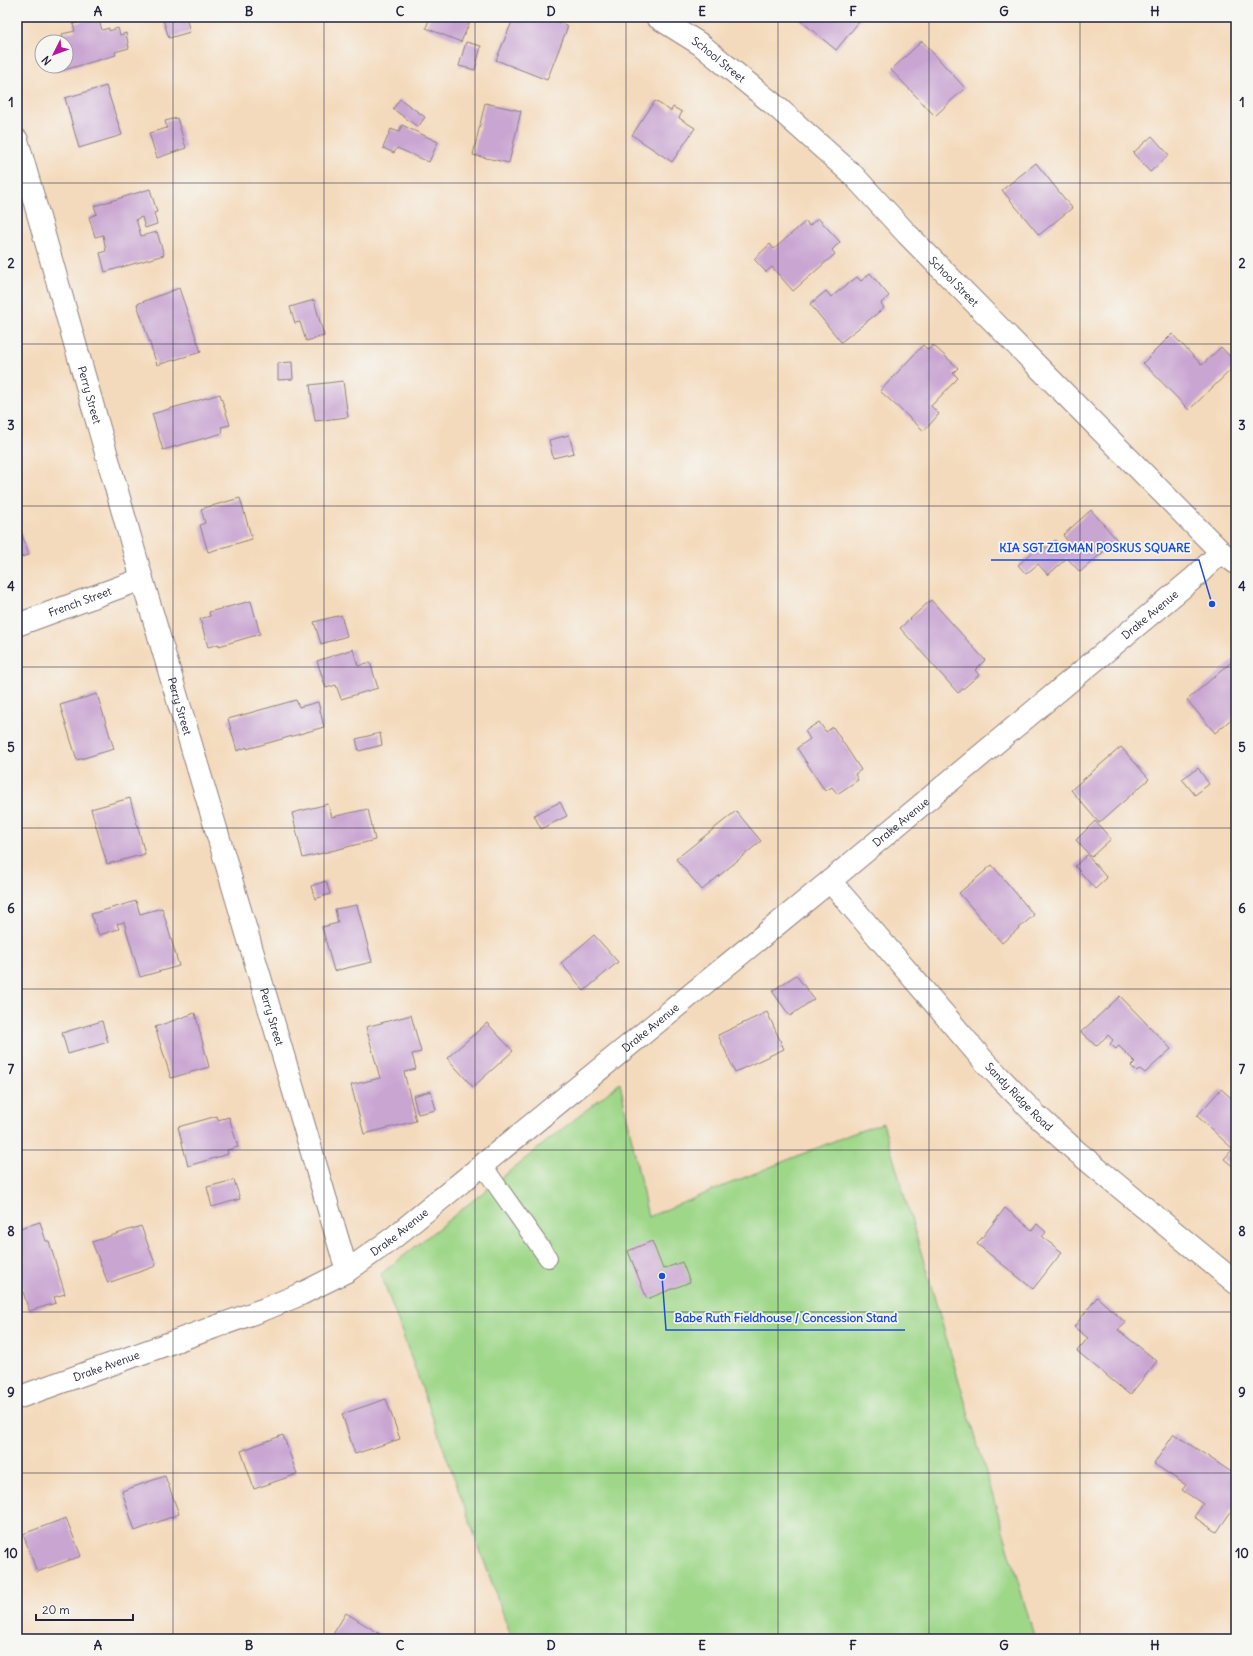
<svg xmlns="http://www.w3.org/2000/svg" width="1253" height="1656" font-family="Delius,sans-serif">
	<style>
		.green { fill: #9fd789; stroke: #607c62 }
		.building { fill: #c9a5d2 }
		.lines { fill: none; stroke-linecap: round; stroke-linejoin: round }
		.lane-casing { stroke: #8b7e7c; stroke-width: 20 }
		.street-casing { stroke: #8b7e7c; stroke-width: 24 }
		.secondary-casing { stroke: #8b7e7c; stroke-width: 24 }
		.lane { stroke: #fff; stroke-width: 18 }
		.street { stroke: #fff; stroke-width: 22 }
		.secondary { stroke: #fff; stroke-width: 22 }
		.grid { fill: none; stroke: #22223b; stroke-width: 1; stroke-opacity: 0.55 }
		.labels { text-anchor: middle; stroke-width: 3.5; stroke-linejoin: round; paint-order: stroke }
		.street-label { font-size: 11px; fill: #22223b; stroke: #f6f6f2 }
		.leader { fill: none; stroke: #1d4ed8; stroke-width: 1.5 }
		.callout-dot { fill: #1d4ed8; stroke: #f6f6f2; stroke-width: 1.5 }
		.callout-label { font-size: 12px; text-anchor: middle; font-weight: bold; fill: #1d4ed8; stroke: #f6f6f2; stroke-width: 3.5; stroke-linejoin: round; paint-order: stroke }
		.neatline { fill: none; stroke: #22223b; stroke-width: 1.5 }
		.grid-label { font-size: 13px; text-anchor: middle; font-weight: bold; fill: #22223b }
	</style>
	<rect width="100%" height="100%" fill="#f6f6f2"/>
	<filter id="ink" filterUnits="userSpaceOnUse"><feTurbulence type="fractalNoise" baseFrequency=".025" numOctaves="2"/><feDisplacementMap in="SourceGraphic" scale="8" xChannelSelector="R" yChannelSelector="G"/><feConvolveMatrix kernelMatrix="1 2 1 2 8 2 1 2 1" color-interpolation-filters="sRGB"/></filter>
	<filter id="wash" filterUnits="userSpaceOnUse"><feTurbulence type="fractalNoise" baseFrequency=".012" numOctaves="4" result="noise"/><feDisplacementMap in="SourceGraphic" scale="16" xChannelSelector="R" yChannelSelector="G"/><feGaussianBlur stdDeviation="0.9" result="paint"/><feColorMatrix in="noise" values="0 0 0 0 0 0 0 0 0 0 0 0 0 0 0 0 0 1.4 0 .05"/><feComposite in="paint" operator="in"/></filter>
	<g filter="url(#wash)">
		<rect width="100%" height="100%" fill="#f4dabc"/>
		<path class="green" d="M620,1083L648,1217L851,1134L883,1123L1035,1639H512L381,1274Z"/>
		<g id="blocks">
			<path class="building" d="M95,17H98L102,30L109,28V31L118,28L120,35L126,33L129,48L115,52L116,55L57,72L55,66H66V42H64L62,34L75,31L73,24Z
				M173,17H186L190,32L169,38L163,20Z
				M430,17H472L461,42L426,28Z
				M514,17H545L568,26L547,80L496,60Z
				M796,17H863L836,50Z
				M922,41L965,88L935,116L891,70Z
				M466,42L481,46L475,70L459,66Z
				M106,86L122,135L79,148L65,98Z
				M400,99L425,117L418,127L393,109Z
				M655,101L671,111L673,107L682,112L679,118L695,128L672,162L632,135Z
				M485,103L521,111L509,163L473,155Z
				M177,118L186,148L157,158L149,133L167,128L165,121Z
				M402,125L438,142L429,162L397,148L394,153L383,148L391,129L399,132Z
				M1152,136L1169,155L1150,172L1133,153Z
				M1036,163L1072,208L1039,235L1002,190Z
				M150,189L157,212L154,213L157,224L145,228L142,217L136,219L141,236L157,232L164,255L105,272L100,253L106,251L103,235L95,237L89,217L97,214L94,206Z
				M818,218L840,242L832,250L835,254L793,291L772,267L766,272L754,259L770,244L774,249L806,221L809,226Z
				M870,273L889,296L881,303L884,308L841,342L810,304L826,291L831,297L857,277L861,281Z
				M179,288L201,352L157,365L137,304Z
				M314,300L324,336L306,341L300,322L295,323L290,307Z
				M1172,334L1202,365L1221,347L1236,363V365L1189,410L1143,363Z
				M923,345L928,350L933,345L958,368L953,373L958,378L931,406L939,414L924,431L880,391Z
				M292,362L293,379L278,380V363Z
				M343,381L348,417L315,421L310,385Z
				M220,394L230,425L221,427L223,433L163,450L152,414Z
				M569,435L574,453L553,458L549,440Z
				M240,498L252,539L208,552L200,525L205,523L201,509Z
				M1091,510L1117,540L1080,572L1067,558L1048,575L1038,564L1026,574L1018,565L1042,544L1046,548L1055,540L1063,549L1069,543L1063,535Z
				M17,520L29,555L17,558Z
				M931,600L985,660L975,670L979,675L958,693L900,628Z
				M251,601L260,634L219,646V644L208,647L200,619L210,616L209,612Z
				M341,615L347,636L321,644L314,622Z
				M353,649L358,666L370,662L378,688L341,699L336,685L326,688L317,661Z
				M1236,658V715L1215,733L1187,700Z
				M97,694L114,749L77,760L60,705Z
				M296,700L299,707L318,702L324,727L247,749V747L237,751L228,719Z
				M819,722L826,732L833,727L861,770L855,774L858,780L837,794L832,787L825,791L797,748L810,739L805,731Z
				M380,733L382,745L359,751L356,739Z
				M1121,747L1149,779L1099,823L1071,790Z
				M1198,768L1209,784L1195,795L1182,779Z
				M130,798L145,854L107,864L91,809Z
				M560,802L567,816L541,829L534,815Z
				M328,804L332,817L368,809L375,840L303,858L292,813Z
				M736,811L761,841L702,890L676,859Z
				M1095,821L1111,839L1091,857L1076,840Z
				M1087,855L1107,878L1095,889L1075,866Z
				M992,865L1034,915L1002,943L959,893Z
				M326,881L330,894L315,899L311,886Z
				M136,901L140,914L162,908L179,966L140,977L124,922L117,924L119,929L99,935L91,914Z
				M357,905L372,962L334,971L322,927L338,923L335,909Z
				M594,935L618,962L584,991L561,963Z
				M796,975L814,999L790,1016L772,991Z
				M1120,996L1171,1049L1145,1073L1140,1069L1137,1072L1131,1066L1135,1062L1119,1046L1116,1049L1110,1044L1113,1040L1108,1035L1096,1046L1081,1032Z
				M767,1012L784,1049L735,1072L718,1035Z
				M195,1013L209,1067L171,1078L155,1027Z
				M411,1015L421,1052L412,1054L416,1069L404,1072L416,1121L364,1134L351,1085L380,1078L366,1027Z
				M102,1021L108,1042L68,1054L62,1033Z
				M487,1023L513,1051L473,1087L447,1058Z
				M1221,1089L1236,1102V1169L1224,1159L1233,1149L1197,1116Z
				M431,1091L436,1110L418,1114L413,1096Z
				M217,1116L218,1120L229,1117L238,1147L227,1150L228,1154L188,1166L178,1127Z
				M234,1180L240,1199L212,1207L207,1187Z
				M1005,1208L1032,1230L1037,1224L1046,1232L1042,1237L1062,1252L1033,1289L977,1244Z
				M40,1222L46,1241H49L65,1294L54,1297L56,1303L29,1311L17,1272V1229Z
				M141,1226L156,1266L108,1283L92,1242Z
				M652,1241L663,1269L682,1262L690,1282L647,1299L628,1251Z
				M1097,1297L1126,1323L1118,1330L1157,1361L1130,1395L1077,1351L1088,1338L1074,1327Z
				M386,1399L400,1439L355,1454L342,1414Z
				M1174,1434L1236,1475V1504L1217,1532L1194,1517L1203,1504L1182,1490L1186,1485L1154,1464Z
				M283,1435L297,1474L254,1489L241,1451Z
				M165,1476L179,1514L135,1531L122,1491Z
				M66,1518L81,1556L37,1572L23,1534Z
				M346,1613L388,1639H330Z"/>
		</g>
	</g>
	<g filter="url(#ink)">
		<use href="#blocks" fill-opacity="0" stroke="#8b7e7c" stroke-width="1"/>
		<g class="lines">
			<defs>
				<path id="lane" d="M483,1166L548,1258"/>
				<g id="street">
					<path id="s1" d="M17,140L142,579L347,1271"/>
					<path id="s2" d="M17,625L142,579"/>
					<path id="s3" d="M830,881L984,1061L1036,1115L1076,1151L1236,1283"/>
					<path id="s4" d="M17,1398L265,1309L301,1294L347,1271L393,1238L830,881L1195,577L1221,552"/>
				</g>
				<g id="secondary">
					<path id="s5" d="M657,17L700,44L778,108L853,175L907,234L1221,552L1236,563"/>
				</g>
			</defs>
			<use href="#lane" class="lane-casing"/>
			<use href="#street" class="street-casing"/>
			<use href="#secondary" class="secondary-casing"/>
			<use href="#lane" class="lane"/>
			<use href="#street" class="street"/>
			<use href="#secondary" class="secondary"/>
		</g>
	</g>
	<path class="grid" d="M173,17V1639M324,17V1639M475,17V1639M626,17V1639M778,17V1639M929,17V1639M1080,17V1639M17,183H1236M17,344H1236M17,506H1236M17,667H1236M17,828H1236M17,989H1236M17,1150H1236M17,1312H1236M17,1473H1236"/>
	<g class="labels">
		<g class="street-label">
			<text dy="4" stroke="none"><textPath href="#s5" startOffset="75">School Street</textPath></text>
			<text dy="4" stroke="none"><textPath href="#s5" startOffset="399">School Street</textPath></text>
			<text dy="4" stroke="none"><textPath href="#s1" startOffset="265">Perry Street</textPath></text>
			<text dy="4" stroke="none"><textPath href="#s2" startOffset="67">French Street</textPath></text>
			<text dy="4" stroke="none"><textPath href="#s4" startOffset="1391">Drake Avenue</textPath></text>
			<text dy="4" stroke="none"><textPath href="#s1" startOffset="589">Perry Street</textPath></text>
			<text dy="4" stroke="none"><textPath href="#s4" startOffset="1067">Drake Avenue</textPath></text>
			<text dy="4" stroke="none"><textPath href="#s1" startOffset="913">Perry Street</textPath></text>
			<text dy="4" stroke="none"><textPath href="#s4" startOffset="743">Drake Avenue</textPath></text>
			<text dy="4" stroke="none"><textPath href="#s3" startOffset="287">Sandy Ridge Road</textPath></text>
			<text dy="4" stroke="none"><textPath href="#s4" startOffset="419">Drake Avenue</textPath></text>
			<text dy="4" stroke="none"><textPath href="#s4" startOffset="95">Drake Avenue</textPath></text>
		</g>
	</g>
	<path class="leader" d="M1212 604L1199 560H991M662 1276L666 1330H905"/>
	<g class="callout-dot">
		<circle cx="1212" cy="604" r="4"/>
		<circle cx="662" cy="1276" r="4"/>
	</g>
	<g class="callout-label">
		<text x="1095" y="552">KIA SGT ZIGMAN POSKUS SQUARE</text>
		<text x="786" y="1322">Babe Ruth Fieldhouse / Concession Stand</text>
	</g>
	<rect width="1253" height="1656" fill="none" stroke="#f6f6f2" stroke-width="44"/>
	<g transform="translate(54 54) rotate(228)"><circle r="19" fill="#f6f6f2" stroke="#a1a1a9"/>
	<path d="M0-3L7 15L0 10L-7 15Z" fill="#b5179e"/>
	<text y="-6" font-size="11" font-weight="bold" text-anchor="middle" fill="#22223b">N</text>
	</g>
	<path d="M36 1614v6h97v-6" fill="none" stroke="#22223b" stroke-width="2"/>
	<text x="42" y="1614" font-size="12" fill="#22223b" stroke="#f6f6f2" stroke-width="3" paint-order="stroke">20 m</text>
	<rect x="22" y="22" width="1209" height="1612" class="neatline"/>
	<g class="grid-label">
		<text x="98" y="16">A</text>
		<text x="249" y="16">B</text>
		<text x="400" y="16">C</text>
		<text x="551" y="16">D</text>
		<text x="702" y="16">E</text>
		<text x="853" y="16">F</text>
		<text x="1004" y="16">G</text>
		<text x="1155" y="16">H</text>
		<text x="11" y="107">1</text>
		<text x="1242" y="107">1</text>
		<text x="11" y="268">2</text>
		<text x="1242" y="268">2</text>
		<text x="11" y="430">3</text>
		<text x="1242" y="430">3</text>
		<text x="11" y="591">4</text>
		<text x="1242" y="591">4</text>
		<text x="11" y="752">5</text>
		<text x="1242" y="752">5</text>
		<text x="11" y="913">6</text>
		<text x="1242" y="913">6</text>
		<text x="11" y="1074">7</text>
		<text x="1242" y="1074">7</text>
		<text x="11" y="1236">8</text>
		<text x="1242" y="1236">8</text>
		<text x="11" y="1397">9</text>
		<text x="1242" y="1397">9</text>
		<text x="11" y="1558">10</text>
		<text x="1242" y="1558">10</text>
		<text x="98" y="1650">A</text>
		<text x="249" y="1650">B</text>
		<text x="400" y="1650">C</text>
		<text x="551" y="1650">D</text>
		<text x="702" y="1650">E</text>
		<text x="853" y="1650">F</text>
		<text x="1004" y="1650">G</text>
		<text x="1155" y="1650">H</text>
	</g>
</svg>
